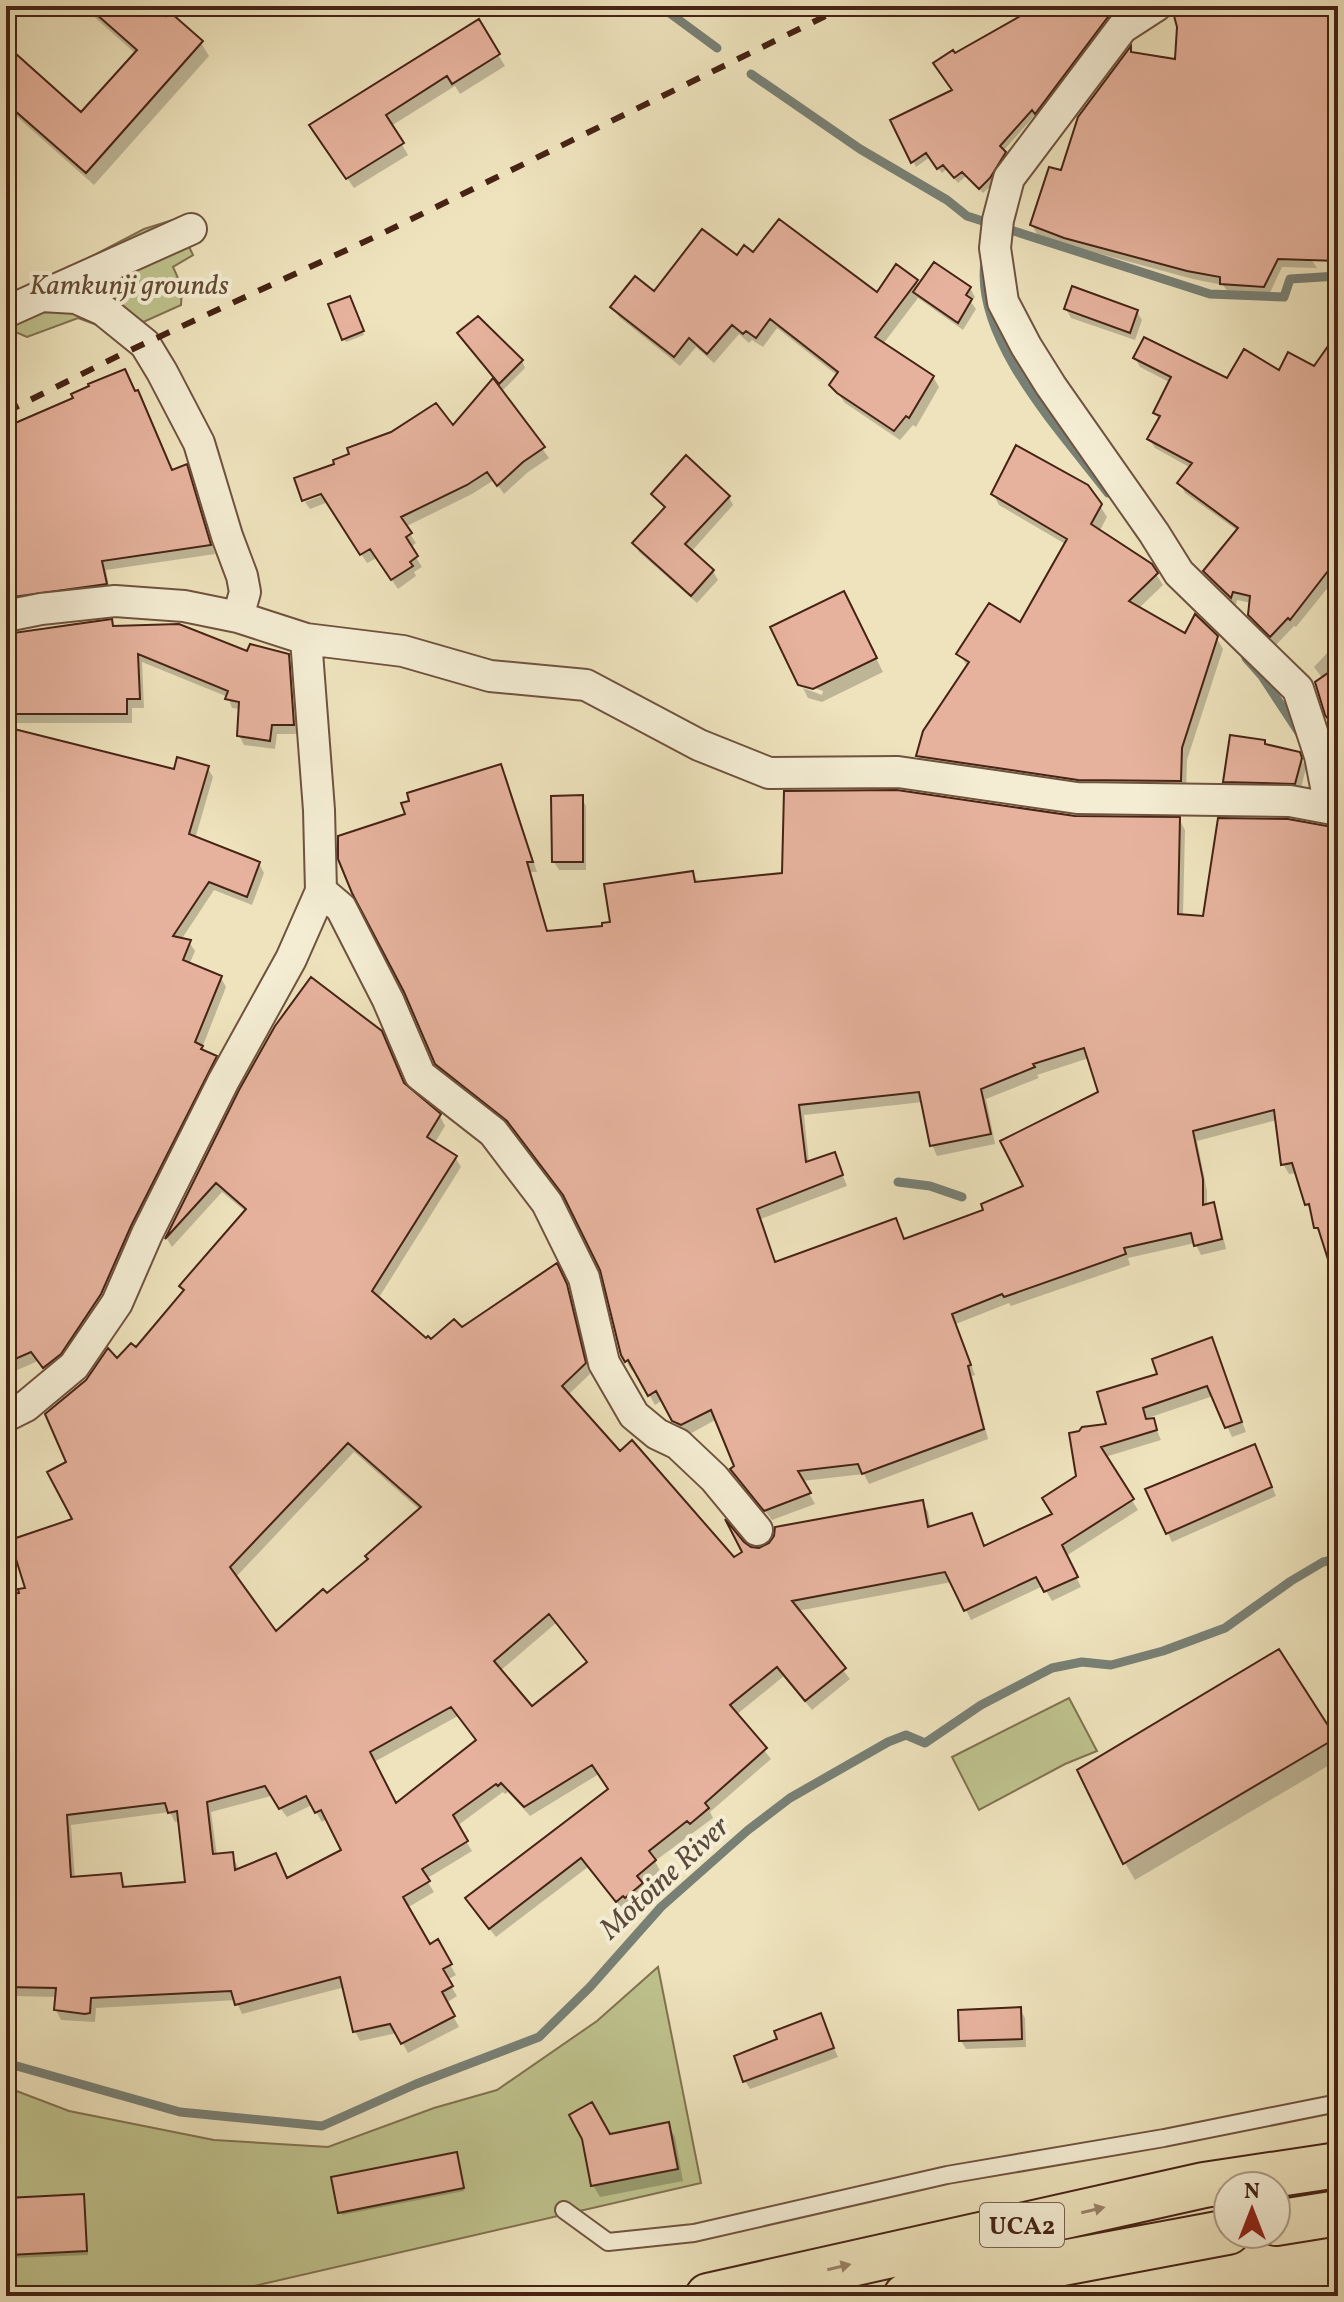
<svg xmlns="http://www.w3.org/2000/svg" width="1344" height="2302" font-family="Vollkorn,serif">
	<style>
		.green { fill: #bec28d; stroke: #827250; stroke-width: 2 }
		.shadow { fill: #0003; fill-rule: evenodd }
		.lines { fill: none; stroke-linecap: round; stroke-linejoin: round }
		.stream { stroke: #788075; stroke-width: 9 }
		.building { fill: #e6b29d; stroke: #462314; stroke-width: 2; fill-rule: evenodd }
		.lane-casing { stroke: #70533e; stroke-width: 20 }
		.street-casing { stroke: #70533e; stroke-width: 34 }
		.highway-casing { stroke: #462314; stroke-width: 48 }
		.lane { stroke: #f4edd4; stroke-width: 16 }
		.street { stroke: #f4edd4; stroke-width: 30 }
		.highway { stroke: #eee3bd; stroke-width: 44 }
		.rail { stroke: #462314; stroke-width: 6; stroke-dasharray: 14 14; stroke-linecap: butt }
		.oneway { fill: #9a8368 }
		.labels { text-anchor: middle; stroke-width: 8; stroke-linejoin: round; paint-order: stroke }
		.shield { fill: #f4edd4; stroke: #7a604e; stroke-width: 2 }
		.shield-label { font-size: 26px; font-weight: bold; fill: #462314 }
		.park-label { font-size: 28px; font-style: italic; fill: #644b32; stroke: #f4edd4 }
		.water-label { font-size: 30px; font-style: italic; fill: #5b4a3c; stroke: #f4edd4 }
	</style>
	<rect width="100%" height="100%" fill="#eee3bd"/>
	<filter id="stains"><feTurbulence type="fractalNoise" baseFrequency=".0025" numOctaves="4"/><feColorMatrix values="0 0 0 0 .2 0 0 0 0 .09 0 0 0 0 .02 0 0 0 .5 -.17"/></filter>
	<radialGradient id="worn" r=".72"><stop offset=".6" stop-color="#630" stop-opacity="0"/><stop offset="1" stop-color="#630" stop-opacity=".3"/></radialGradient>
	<path class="green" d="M176,219L193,255L173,267L182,287L181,305L119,333L78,318L27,337L6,328V301L144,229Z
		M1069,1698L1097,1751L1065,1764L979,1810L952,1757Z
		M658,1967L701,2183L211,2296H6V2087L69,2111L214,2140L328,2147L434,2108L497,2090L597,2021Z"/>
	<path class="shadow" d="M82,6H152L201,43L209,56L94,185L6,107V46L81,115L136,54Z
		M766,6H796L771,15Z
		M1074,6H1134L1039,118L1036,114L1003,151L1008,159L993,184L983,193L966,176L958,183L947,169L942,173L930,157L916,167L893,121L954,91L955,56Z
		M1176,6H1338V254L1279,237L1313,262L1317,268L1282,267L1269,295L1228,292L1223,285L1193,279L1071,246L1037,234L1032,225L1131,50L1133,55L1176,62L1179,27Z
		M478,22L505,66L460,94L455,86L391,126L408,155L354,188L318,136Z
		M754,255L877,295L917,282L919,286L970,288L975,297L971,302L976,309L963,330L918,298L883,344L933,377L939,387L916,427L913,425L900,440L845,403L832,385L838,376L777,328L763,347L752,340L749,343L739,334L714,363L696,347L680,366L619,317L613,307L654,294L737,257Z
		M351,302L364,335L346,342L344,339Z
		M1066,309L1137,312L1142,320L1135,340L1071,318Z
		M1338,342V575L1296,627L1294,626L1276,645L1255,624L1250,614L1251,603L1237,600L1236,605L1211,581L1205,571L1238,531L1185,493L1180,483L1191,468L1155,448L1149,439L1160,421L1155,413L1171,383L1140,367L1135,358L1227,381L1315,369Z
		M522,361L525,368L501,392L549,458L528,472L504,494L494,480L472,494L405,527L416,543L410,548L422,567L414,572L416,576L398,589L377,558L367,563L328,502L310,509L305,502L331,492L453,428L495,379Z
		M6,435L173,472L186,467L191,476L215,554L106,570L110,593L6,608Z
		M653,494L729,497L733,505L691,552L713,571L718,580L697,603L639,552L635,543L665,509Z
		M993,494L1100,506L1107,517L1099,532L1151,566L1163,585L1138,609L1185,636L1216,637L1223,649L1187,760L1186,792L1086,791L925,767L918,756L968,667L959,654L1021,625L1067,545L999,505Z
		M851,607L883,672L822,702L808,698L803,688L822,695L823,691L800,683Z
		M111,622L115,628L248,653L288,656L293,666L299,734H277L275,749L244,745L239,735L240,709L232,708L228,697L142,662L144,708H132V723H6V635Z
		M1331,649L1338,655V751L1335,738L1337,737L1333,730L1336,728L1323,679L1314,667Z
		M6,729L176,772L207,767L213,777L195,839L259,863L264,873L252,905L214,890L181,940L189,942L195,951L189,965L221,978L226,987L202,1048L204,1053L215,1058L221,1067L106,1304L49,1376L38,1361L6,1375Z
		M1266,746L1299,754L1306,768L1300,792L1230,790L1225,782Z
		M500,766L506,776L537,872H531L548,933L604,928L692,873L699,883L784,875L1074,818L1179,819L1185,830L1183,916L1205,918L1338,829V1257L1316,1228L1297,1173L1289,1174L1283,1164L1277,1120L1197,1141L1207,1191V1206L1213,1205L1218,1215L1226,1249L1201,1255L1195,1243L1128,1258L1130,1265L1011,1306L1009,1303L956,1324L975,1375L972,1376L988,1439L869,1484L864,1474L802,1481L815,1504L772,1520L732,1469L736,1466L717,1419L688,1435L680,1431L663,1400L655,1405L635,1369L632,1371L627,1363L637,1356L602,1270L567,1199L515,1131L443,1074L437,1063L407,815ZM1089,1058L1100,1093L1026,1187L986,1211L905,1241L895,1220L776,1264L761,1219L847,1186L834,1154L809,1163L804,1115L923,1102L932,1145L937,1156L995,1144L986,1099L1039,1078L1037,1075Z
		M581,797L586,806V870H559L554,862Z
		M405,1086L440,1116L445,1126L434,1144L455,1157L461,1167L378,1299L426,1341L431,1342L462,1330L561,1276L572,1296L590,1374L568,1395L620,1453L734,1560L751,1549L760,1550L922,1502L928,1512L931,1529L971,1515L985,1548L1054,1515L1109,1426L1160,1375L1211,1340L1246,1432L1232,1437L1213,1396L1142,1420L1153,1421L1161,1440L1105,1457L1138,1510L1066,1556L1081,1587L1052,1601L1043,1586L971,1620L952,1582L797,1611L850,1679L812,1710L784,1676L736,1715L771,1759L710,1812L713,1818L655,1861L660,1871L642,1886L647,1894L632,1906L630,1904L623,1910L588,1867L496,1937L473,1908L610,1790L599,1774L530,1816L508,1792L505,1794L503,1792L457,1826L472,1851L426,1879L434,1892L407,1908L429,1947L437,1942L456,1975L447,1980L457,1996L446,2003L459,2027L408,2053L397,2033L360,2041L355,2031L345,1987L242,2014L236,2000L96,2008L95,2022L61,2020L56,2010L57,1997L13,1996L6,1985V1597L21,1595L28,1589L74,1520L73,1478L117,1361L136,1349L185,1292L182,1287L246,1212L222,1192L172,1247L167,1239L241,1091ZM354,1452L420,1510L369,1560L327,1596L275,1634L235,1578ZM556,1623L588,1664L532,1709L500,1671ZM458,1716L478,1741L396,1806L374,1762ZM271,1796L287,1817L312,1805L322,1822L328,1818L344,1851L287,1880L239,1870L232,1854L217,1856L211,1812ZM170,1812L175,1822L180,1821L187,1883L126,1888L120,1875L75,1879L71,1825Z
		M1259,1455L1276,1496L1172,1542L1148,1490Z
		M1278,1651L1338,1746V1760L1135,1880L1125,1863Z
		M1020,2009L1025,2018L1026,2047L966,2049L961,2041Z
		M820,2016L838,2057L750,2089L745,2081L779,2041Z
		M668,2125L675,2137L683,2181L600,2197L593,2185L609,2136Z
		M458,2158L464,2191L342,2215L340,2212Z
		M83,2196L88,2255L14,2258L11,2255Z"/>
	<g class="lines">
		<path class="stream" d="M660,6L717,48
			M751,74L860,149L947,200L967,216L1210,294L1284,297L1290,279L1338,276
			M985,262C974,340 1064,435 1108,493
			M1246,658L1262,676L1300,734
			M898,1182L930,1186L962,1197
			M6,2063L180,2112L322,2126L416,2084L539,2037L590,1987L661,1907L748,1830L790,1798L888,1742L906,1735L925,1743L981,1705L1052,1668L1082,1662L1111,1665L1163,1651L1225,1628L1291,1581L1323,1562L1338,1559"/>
	</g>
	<path class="building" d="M87,6H155L166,16L170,12L203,41L86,173L6,103V45L81,112L137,50Z
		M1038,6H1123L1108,17L1035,114L1032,110L1000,146L1006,152L990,178L979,189L962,172L954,178L943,165L937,169L926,153L911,163L890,120L952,90L933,63L953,50L955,53Z
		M1174,6H1338V261L1278,259L1264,287L1220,284V277L1187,271L1064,238L1030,225L1049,167L1061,170L1078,117L1131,46V52L1175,59L1177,27L1173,12Z
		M479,19L500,54L452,84L447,76L386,115L404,143L346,179L309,125Z
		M779,219L877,292L896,264L918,280L875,337L934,376L909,418L906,416L894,431L837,393L829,385L838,372L770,319L756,338L746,331L743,334L732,325L707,354L689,338L674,357L610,307L635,276L654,291L702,229L737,255L744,245L753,252Z
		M934,262L971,287L966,295L972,299L958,323L913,292Z
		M1072,286L1138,310L1130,333L1064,309Z
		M350,296L364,331L342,340L328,304Z
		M478,316L523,360L499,384L457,333Z
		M1338,332V558L1290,620L1288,618L1270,637L1248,615L1250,596L1233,592L1231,598L1203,571L1238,528L1177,483L1192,463L1147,439L1160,416L1153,413L1171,377L1133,358L1144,337L1227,378L1244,349L1279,370L1288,352L1314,366Z
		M125,369L135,391L138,390L172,470L187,464L211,545L102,561L107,584L6,598V427L73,398L71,394L89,386L88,384Z
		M493,378L545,447L523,462L497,486L487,472L467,485L401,517L412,533L406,537L418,556L410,562L413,566L391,580L370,549L360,555L321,494L302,501L294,478L334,464L333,460L349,454L347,448L391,432L436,403L453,425Z
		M1016,445L1088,485L1102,504L1091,524L1152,564L1158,573L1129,601L1185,633L1195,614L1218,636L1182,748L1181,781L1078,780L916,756L923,731L969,662L956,654L989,603L1020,622L1067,539L991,494Z
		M686,455L730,496L685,544L714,570L691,596L632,543L665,507L651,494Z
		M844,591L877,658L813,689L798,685L770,627Z
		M112,619L113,626L179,624L247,651L250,644L289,654L294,725H272L270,741L237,736L239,702L225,699L228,691L138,654L140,699H127V714H6V634Z
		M1338,666V732L1325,715L1315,682Z
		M6,727L174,769L177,757L209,766L189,834L260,862L247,897L209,882L173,936L191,940L183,960L222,976L195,1042L203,1046L201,1049L217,1056L131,1226L101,1294L61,1354L43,1368L31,1352L6,1363Z
		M1230,735L1265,740V744L1300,752L1302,758L1295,784L1223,782Z
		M501,764L533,862H527L547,931L602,926V923L610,922L604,884L693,871L695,882L782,873L784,791L897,790L1075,816L1180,817L1178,914L1203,916L1218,818L1288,819L1338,828V899L1333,898L1336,958H1338V1274L1333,1275L1318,1228H1314L1309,1204L1305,1205L1292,1163L1281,1165L1274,1110L1193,1131L1203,1179V1205L1214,1202L1222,1239L1194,1246L1191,1233L1124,1248L1126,1254L1004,1297L1002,1294L952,1314L971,1365L968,1366L984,1429L862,1474L858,1464L798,1471L811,1493L764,1511L730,1469L734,1466L711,1410L681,1425L672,1421L656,1391L648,1396L628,1360L625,1362L621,1355L600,1270L563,1195L507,1121L435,1064L404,992L352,893L338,859V836L405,814L401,803L409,801L407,793ZM1084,1048L1098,1092L1000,1141L1023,1186L981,1204L983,1210L904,1239L896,1218L775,1262L757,1209L843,1175L835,1152L806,1162L799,1105L919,1092L930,1146L991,1134L981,1089L1035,1067L1033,1064Z
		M583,795V862H552L551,796Z
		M311,977L382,1031L404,1083L441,1114L427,1137L457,1156L372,1291L426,1338L428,1336L431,1339L454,1319L462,1327L557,1263L567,1284L586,1363L562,1386L620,1451L632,1440L734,1557L742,1552L725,1519L744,1542L751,1547L759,1548L769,1543L774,1536L775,1527L923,1500L928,1527L972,1513L984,1546L1052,1514L1042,1498L1076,1476L1069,1433L1079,1431L1082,1427L1106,1424L1097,1392L1157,1374L1152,1359L1212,1337L1242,1422L1225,1428L1207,1386L1143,1408L1146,1419L1154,1418L1157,1430L1101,1447L1134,1499L1062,1545L1078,1577L1044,1592L1036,1577L964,1611L945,1572L792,1601L846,1668L805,1701L777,1667L730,1705L767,1748L705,1803L709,1808L690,1824L687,1821L649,1851L656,1860L637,1876L643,1883L625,1898L623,1896L616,1902L581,1858L489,1929L465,1898L608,1789L592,1765L524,1807L501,1783L498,1786L496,1784L453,1815L468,1841L422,1869L430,1881L403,1897L430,1944L438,1939L452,1964L443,1969L453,1986L442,1992L455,2016L401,2044L390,2024L353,2032L340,1977L235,2005L231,1991L91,1998L90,2013L85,2014L54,2010L56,1988L6,1987V1595L19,1593L18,1589L25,1588L10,1540L72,1519L47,1472L66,1462L45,1414L86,1380L108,1348L117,1358L131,1343L136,1347L184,1290L179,1286L246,1209L216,1183L165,1239L239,1090L275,1026ZM348,1443L421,1507L365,1556L368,1559L327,1593L323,1589L276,1631L230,1567ZM549,1614L587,1662L532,1706L494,1661ZM451,1707L476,1740L396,1803L370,1752ZM265,1786L279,1809L306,1796L315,1813L321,1810L341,1850L287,1878L276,1853L235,1870L233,1852L213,1854L207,1802ZM165,1803L168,1813L177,1811L185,1882L123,1887L121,1873L71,1877L67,1815Z
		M1255,1444L1272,1487L1166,1534L1145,1489Z
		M1279,1649L1336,1738L1123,1864L1077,1770Z
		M1021,2007L1022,2039L959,2041L958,2010Z
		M821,2013L834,2048L743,2082L734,2056L777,2039L774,2031Z
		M592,2102L610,2134L669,2122L678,2169L591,2186L582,2139L569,2115Z
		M457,2152L464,2188L338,2213L331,2177Z
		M84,2194L87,2251L9,2255L7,2198Z"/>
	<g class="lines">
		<defs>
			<path id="lane" d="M564,2210L608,2242L694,2233L947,2175L1164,2138L1338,2103"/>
			<path id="street" d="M1156,6L1122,28L1009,178L998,220L995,248L1003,302L1026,346L1051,386L1154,533L1179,573L1298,689L1320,756L1330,807
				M41,296L76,298L103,310L145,344L162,372L199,443L227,536L242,576L245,592L238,617
				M6,312L191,229
				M6,616L41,609L115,601L184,606L238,617L306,639L403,651L490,676L586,685L699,745L769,773L898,772L1077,798L1290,801L1338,810
				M321,891L341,908L388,1000L420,1075L493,1132L547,1203L584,1278L604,1363L634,1415L657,1434L678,1444L714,1478L757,1530
				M6,1416L26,1406L74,1366L117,1303L147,1234L223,1082L291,959L321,891L319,810L306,639"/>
			<path id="highway" d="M1276,2223L1338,2213
				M708,2296L1204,2185L1338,2165
				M906,2296L972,2280L1228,2232"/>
		</defs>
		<use href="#lane" class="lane-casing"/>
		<use href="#street" class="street-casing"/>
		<use href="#highway" class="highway-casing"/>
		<use href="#lane" class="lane"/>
		<use href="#street" class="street"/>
		<use href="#highway" class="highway"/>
		<path class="rail" d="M6,412L122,354L379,235L846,6"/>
	</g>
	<defs><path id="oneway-solid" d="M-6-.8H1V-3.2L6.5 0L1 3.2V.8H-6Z" transform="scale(2)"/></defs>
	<g class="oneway">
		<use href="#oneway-solid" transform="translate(1093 2210) rotate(-13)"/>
		<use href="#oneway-solid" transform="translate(839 2267) rotate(-13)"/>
	</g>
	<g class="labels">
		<rect class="shield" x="980" y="2203" width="84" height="44" rx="6"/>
		<g class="shield-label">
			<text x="1022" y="2234">UCA2</text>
		</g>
		<g class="park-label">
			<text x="129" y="294">Kamkunji grounds</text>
		</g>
		<g class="water-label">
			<text transform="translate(664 1877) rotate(-43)" y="10">Motoine River</text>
		</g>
	</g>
	<rect width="1344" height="2302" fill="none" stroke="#eee3bd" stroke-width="32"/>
	<rect x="8" y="8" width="1328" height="2286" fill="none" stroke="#462314" stroke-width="4"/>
	<rect x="16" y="16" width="1312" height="2270" fill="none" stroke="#462314" stroke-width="2"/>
	<g transform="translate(1252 2210)"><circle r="38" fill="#f4edd4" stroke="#ae9c87" stroke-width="2"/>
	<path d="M0-6L14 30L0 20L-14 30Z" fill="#8f2418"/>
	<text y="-12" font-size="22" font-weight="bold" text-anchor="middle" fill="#462314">N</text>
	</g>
	<rect width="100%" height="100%" filter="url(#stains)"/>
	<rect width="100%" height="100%" fill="url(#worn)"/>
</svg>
